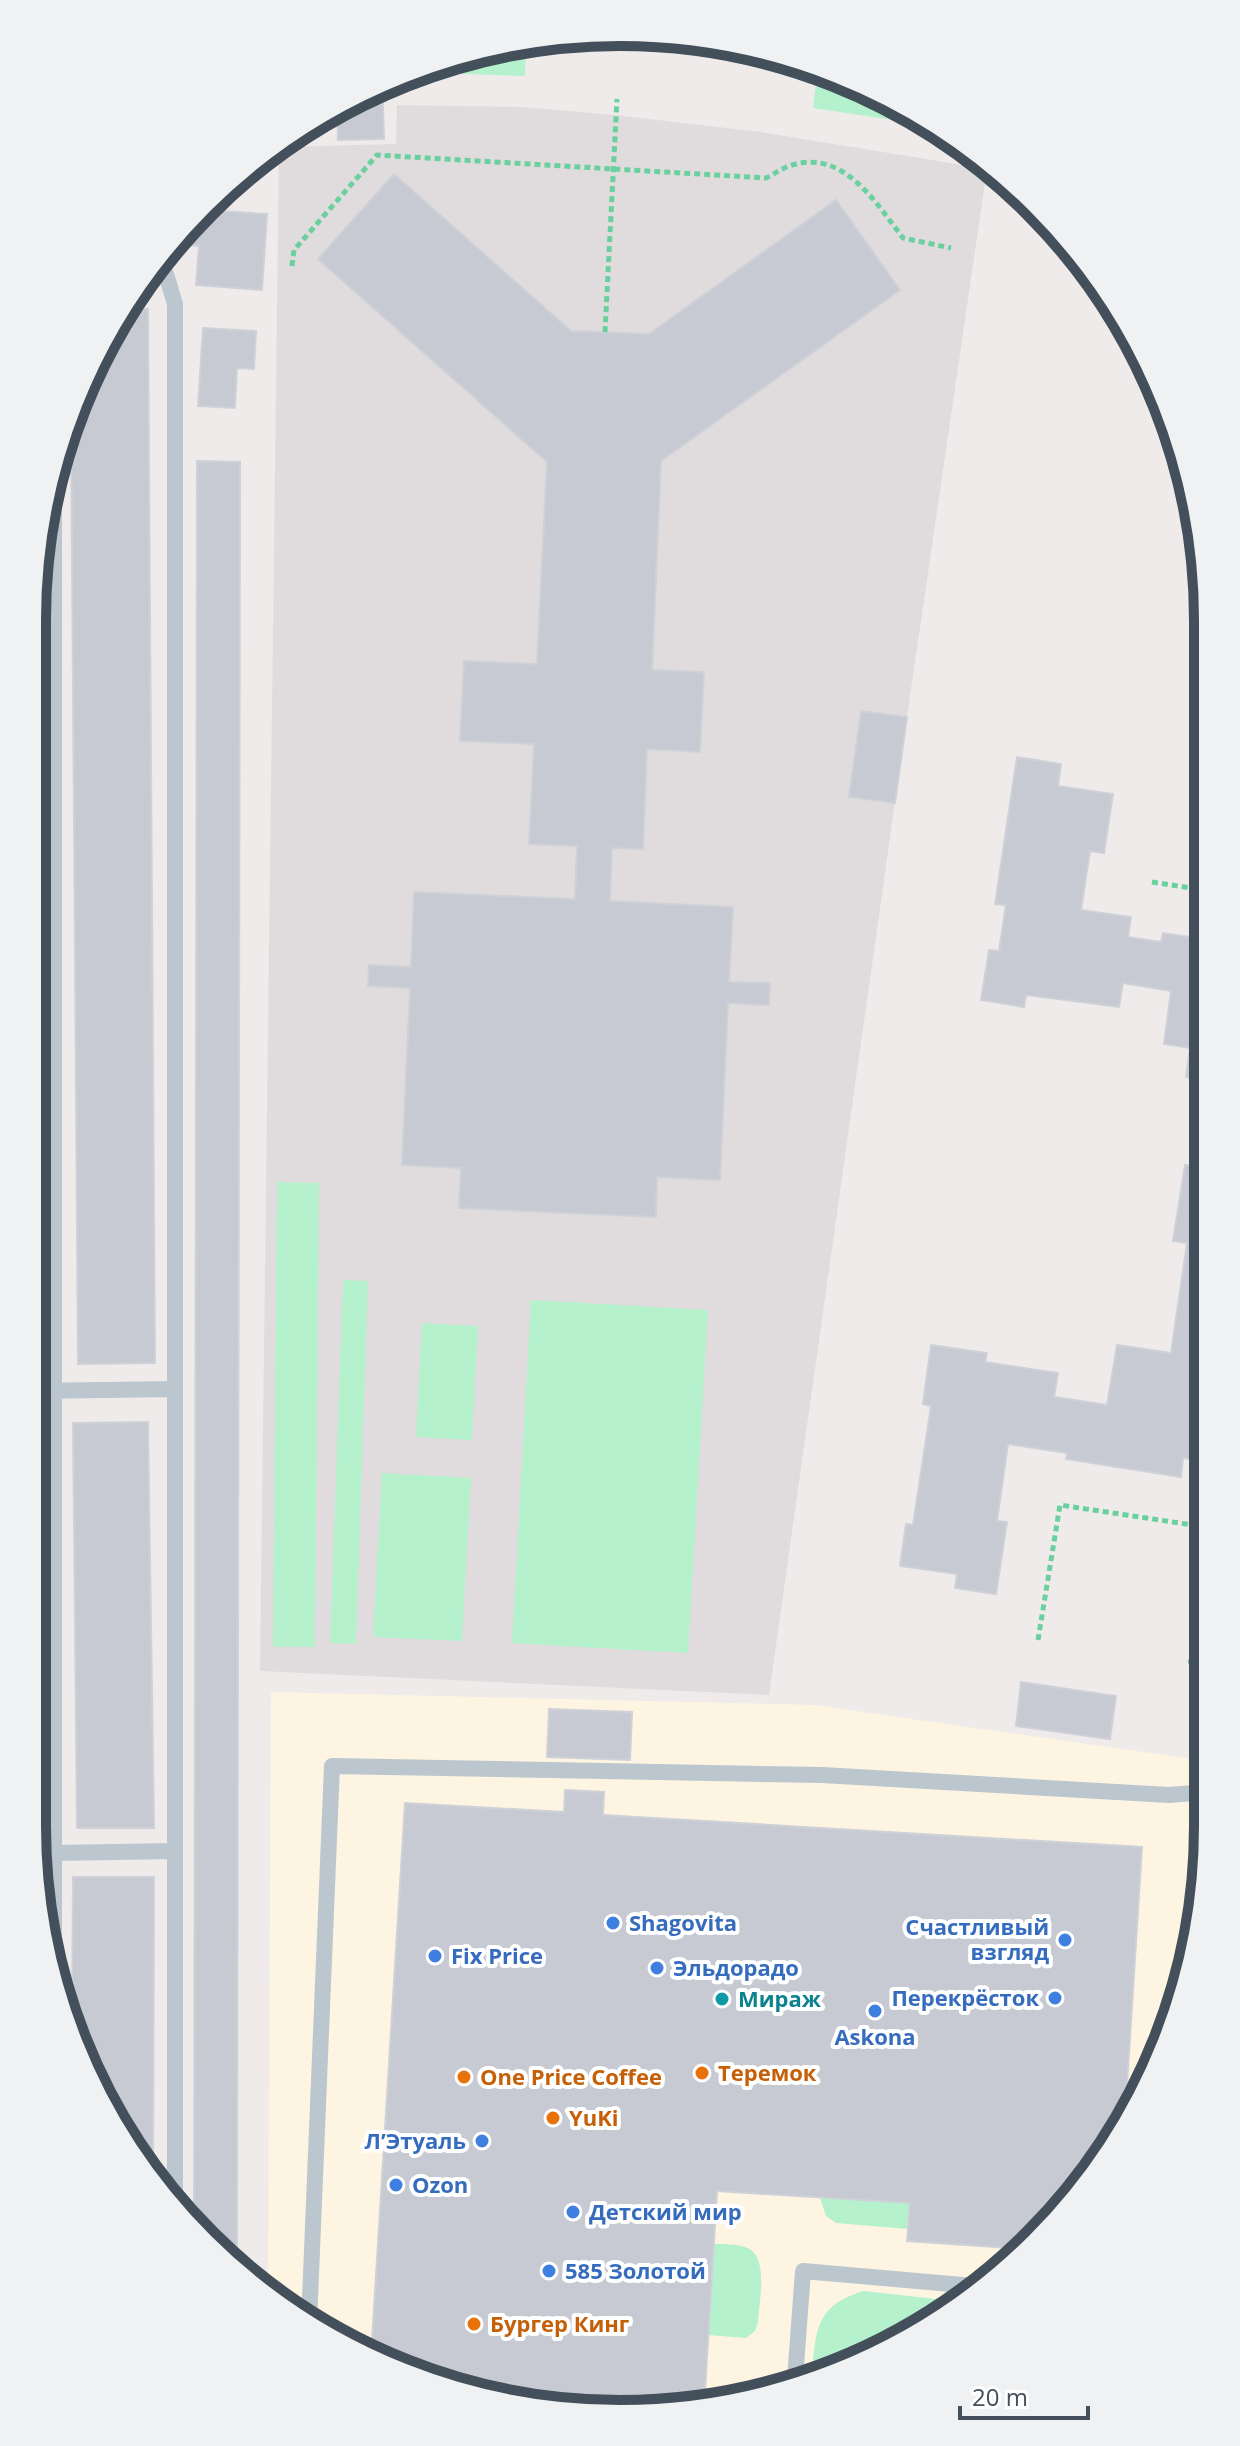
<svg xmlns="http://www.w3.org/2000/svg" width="1240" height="2446" font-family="'Open Sans',sans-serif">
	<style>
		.commercial { fill: #fdf5e1 }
		.education { fill: #e0dcdd }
		.green { fill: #b4f1cc }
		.building { fill: #c7cad2; stroke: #cfd1d8; stroke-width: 2 }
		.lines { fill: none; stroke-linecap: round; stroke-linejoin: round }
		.path { stroke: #6ad19e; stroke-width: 5; stroke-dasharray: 6 4; stroke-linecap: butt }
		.service { stroke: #bbc6cf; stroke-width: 16 }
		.shop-dot { fill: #3f7fe0; stroke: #fff; stroke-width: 3 }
		.culture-dot { fill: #0f9aa8; stroke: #fff; stroke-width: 3 }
		.food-dot { fill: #e8710a; stroke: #fff; stroke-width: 3 }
		.labels { text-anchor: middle; stroke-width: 8; stroke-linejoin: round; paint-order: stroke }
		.shop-label { font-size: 22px; font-weight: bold; fill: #366cbe; stroke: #fff; text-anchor: start }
		.culture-label { font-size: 22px; font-weight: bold; fill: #0d838f; stroke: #fff; text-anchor: start }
		.food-label { font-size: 22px; font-weight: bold; fill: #c56008; stroke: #fff; text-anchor: start }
		.rim { fill: none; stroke: #434f5a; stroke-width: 10 }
	</style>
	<rect width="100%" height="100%" fill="#efebeb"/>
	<path class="commercial" d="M271,1692L814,1705L1206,1761L1207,1864L1188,1978L1148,2086L1036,2241L880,2354L696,2409L505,2403L395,2369L294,2315L268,2291Z"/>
	<path class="education" d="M397,105L523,107L615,115L761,132L987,169L907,717L769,1695L260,1671L279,147L396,144Z"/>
	<path class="green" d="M526,41L525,76L412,72L431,63Z
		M818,69L880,92L933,126L813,108Z
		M277,1182L319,1183L315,1647H273Z
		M343,1280L368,1281L356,1644L330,1643Z
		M531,1300L708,1310L688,1653L512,1643Z
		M422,1323L478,1326L472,1440L416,1437Z
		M382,1473L471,1478L462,1641L373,1637Z
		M820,2198L910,2203L908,2229L836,2223L826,2216Z
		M714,2244C724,2244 736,2244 745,2247C770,2255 759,2300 758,2322L755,2331L746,2338L708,2335Z
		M864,2291L954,2301L880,2354L812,2374C816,2329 816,2305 864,2291Z"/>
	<path class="building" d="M383,104L384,139L338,140L337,106Z
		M394,174L571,331L649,334L836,200L900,290L661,461L652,670L704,672L700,752L647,749L643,849L612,848L610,901L733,907L729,982L770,983L769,1005L728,1003L720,1180L657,1177L656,1217L459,1208L461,1168L402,1165L410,988L368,986L369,965L411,967L414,892L575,899L577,846L529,844L534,744L460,741L464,661L537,664L547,462L318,259Z
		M203,210L267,214L262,290L196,285L199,246L170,244Z
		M124,309H148L155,1363L78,1364L71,418L92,360Z
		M203,328L256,331L254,369L237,368L235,408L198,406Z
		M197,461L240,462L237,2262L194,2222Z
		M861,711L907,717L895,803L849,797Z
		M1017,757L1061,764L1058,786L1113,794L1104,853L1090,851L1081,910L1131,917L1128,937L1161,942L1163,933L1204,939V1080L1186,1077L1190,1048L1164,1044L1171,991L1123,983L1119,1007L1026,995L1024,1007L981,1000L989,950L999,951L1006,905L995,904Z
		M1205,1130L1206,1461L1183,1458L1181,1477L1066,1459L1067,1453L1008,1444L997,1521L1007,1522L996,1594L955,1588L957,1574L900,1566L906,1524L913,1525L931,1406L923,1404L931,1345L987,1353L985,1362L1058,1373L1054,1397L1107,1405L1117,1345L1171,1353L1187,1243L1173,1241L1185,1165L1199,1167Z
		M148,1422L154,1828H77L73,1423Z
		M32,1426L34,1835L32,1826Z
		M1021,1682L1116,1696L1110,1739L1016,1726Z
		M549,1709L632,1712L630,1760L547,1757Z
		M565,1790L604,1792L603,1815L1142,1847L1125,2117L1036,2241L1026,2249L907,2241L910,2203L717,2191L704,2407L696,2409L505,2403L395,2369L371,2357L405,1803L564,1812Z
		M73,1877H154L153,2183L72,2032Z"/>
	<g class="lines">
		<path class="path" d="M292,266L294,250L377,155L766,178C774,174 781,169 789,166C843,147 876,203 903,238L951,248
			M605,332L617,99
			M1152,882L1204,890
			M1038,1640L1060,1505L1206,1527
			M1188,1662L1206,1659"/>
		<path class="service" d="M152,265L166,274L175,304V2204
			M54,464V1959
			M32,1391L175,1389
			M54,1853L175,1851
			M1203,1885L1206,1792
			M309,2323L332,1766L822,1775L1169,1795L1207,1792
			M795,2379L803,2271L974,2286"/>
	</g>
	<g class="shop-dot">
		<circle cx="613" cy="1923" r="8"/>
		<circle cx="1065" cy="1940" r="8"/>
		<circle cx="435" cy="1956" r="8"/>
		<circle cx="657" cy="1968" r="8"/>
		<circle cx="1055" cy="1998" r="8"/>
		<circle cx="875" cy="2011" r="8"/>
		<circle cx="482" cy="2141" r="8"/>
		<circle cx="396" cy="2185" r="8"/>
		<circle cx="573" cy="2212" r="8"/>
		<circle cx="549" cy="2271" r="8"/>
	</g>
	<circle class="culture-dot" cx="722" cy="1999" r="8"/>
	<g class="food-dot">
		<circle cx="702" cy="2073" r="8"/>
		<circle cx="464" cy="2077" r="8"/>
		<circle cx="553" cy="2118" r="8"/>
		<circle cx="474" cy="2324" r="8"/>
	</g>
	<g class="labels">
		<g class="shop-label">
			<text x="629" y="1931">Shagovita</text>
			<text x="1049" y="1935" text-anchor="end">Счастливый<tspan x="1049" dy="25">взгляд</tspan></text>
			<text x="451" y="1964">Fix Price</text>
			<text x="673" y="1976">Эльдорадо</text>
			<text x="1039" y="2006" text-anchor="end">Перекрёсток</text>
			<text x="875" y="2045" text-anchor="middle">Askona</text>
			<text x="466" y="2149" text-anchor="end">Л’Этуаль</text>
			<text x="412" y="2193">Ozon</text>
			<text x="589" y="2220">Детский мир</text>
			<text x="565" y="2279">585 Золотой</text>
		</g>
		<g class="culture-label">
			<text x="738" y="2007">Мираж</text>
		</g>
		<g class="food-label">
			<text x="718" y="2081">Теремок</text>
			<text x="480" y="2085">One Price Coffee</text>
			<text x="569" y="2126">YuKi</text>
			<text x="490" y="2332">Бургер Кинг</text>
		</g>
	</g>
	<path d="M0 0H1240V2446H0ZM620 46H620A574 574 0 0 1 1194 620V1826A574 574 0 0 1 620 2400H620A574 574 0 0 1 46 1826V620A574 574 0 0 1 620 46Z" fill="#f0f1f2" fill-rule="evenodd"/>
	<path class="rim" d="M620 46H620A574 574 0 0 1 1194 620V1826A574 574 0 0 1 620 2400H620A574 574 0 0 1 46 1826V620A574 574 0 0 1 620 46Z"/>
	<path d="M960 2406v12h128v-12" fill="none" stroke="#434f5a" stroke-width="4"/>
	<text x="972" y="2406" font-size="24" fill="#434f5a" stroke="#ffffff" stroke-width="6" paint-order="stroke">20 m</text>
</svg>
